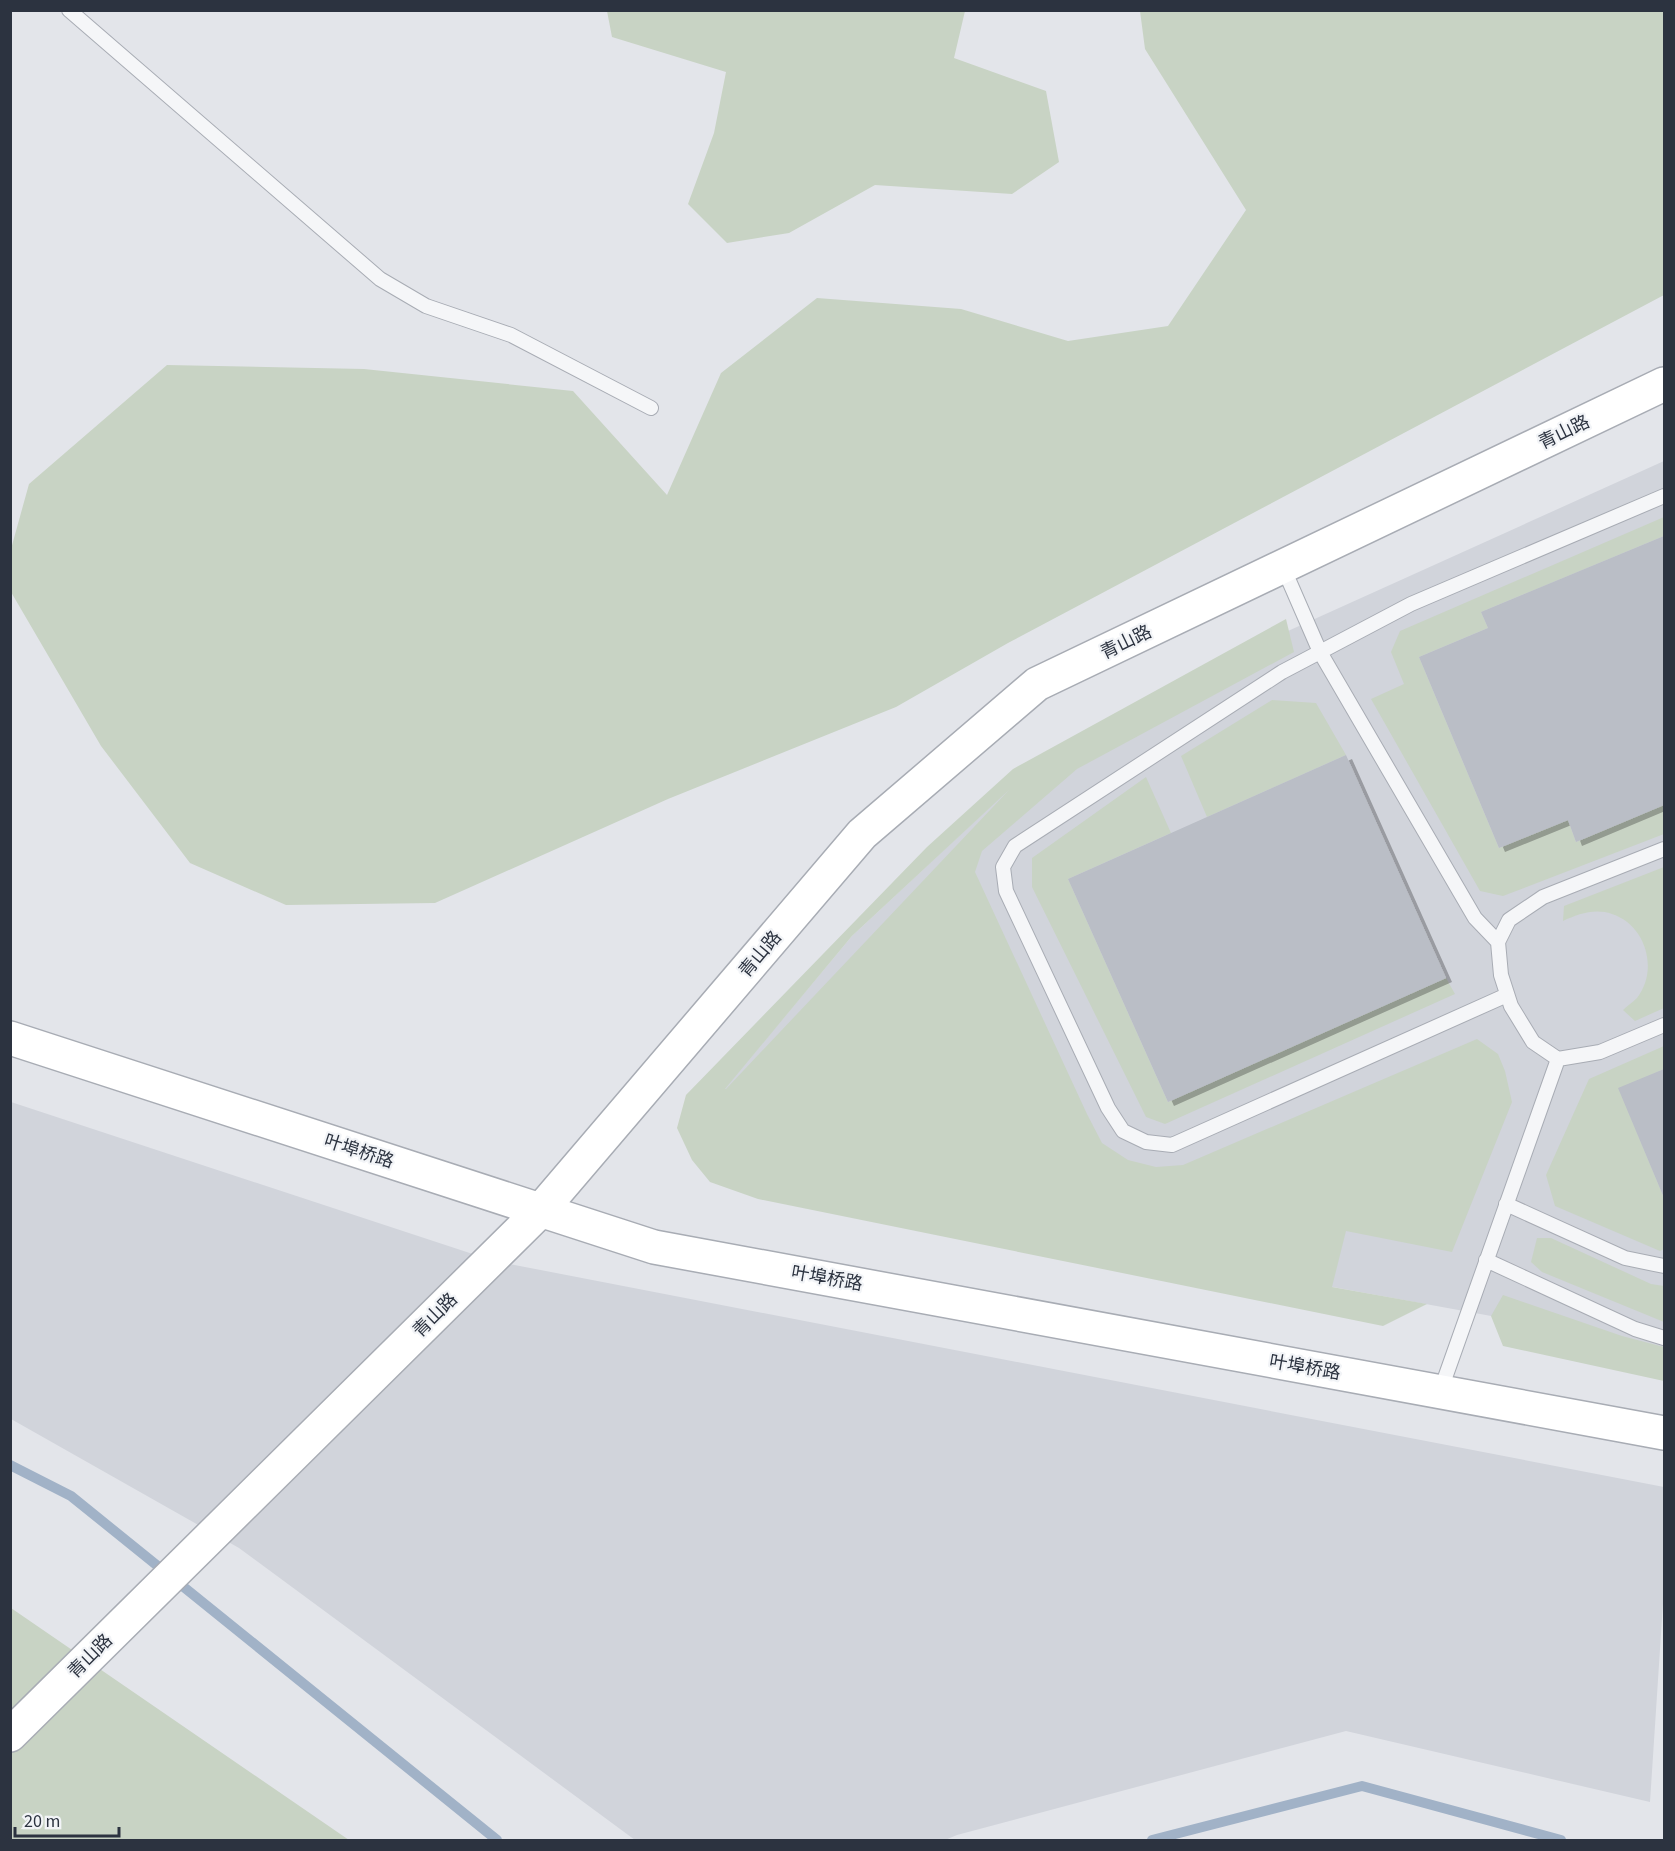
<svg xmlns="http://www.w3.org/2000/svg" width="1675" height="1851" font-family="'Source Sans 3','Noto Sans SC',sans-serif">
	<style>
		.built { fill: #d1d4db }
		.green { fill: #c8d3c4; fill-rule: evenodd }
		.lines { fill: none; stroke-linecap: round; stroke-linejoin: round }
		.stream { stroke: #a1b2c7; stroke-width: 10 }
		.building { fill: #babec6; filter: url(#shadow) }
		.lane-casing { stroke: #a8acb4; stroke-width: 16 }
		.secondary-casing { stroke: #a8acb4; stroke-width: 36 }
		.lane { stroke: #f5f6f8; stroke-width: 14 }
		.secondary { stroke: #fff; stroke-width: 33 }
		.labels { text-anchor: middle; stroke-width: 4.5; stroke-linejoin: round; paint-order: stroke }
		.street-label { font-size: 18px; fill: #2c3340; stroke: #f2f4f7 }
	</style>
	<defs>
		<filter id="shadow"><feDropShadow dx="6" dy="4" stdDeviation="0" flood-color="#0004"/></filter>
	</defs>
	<rect width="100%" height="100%" fill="#e3e5ea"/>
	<path class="built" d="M1664,461V1361L1513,1320L770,1184L716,1099L852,936L1019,780L1288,631Z
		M11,1102L494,1261L1664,1487V1588L1650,1802L1346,1731L957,1835L945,1840H635L239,1548L11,1419Z"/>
	<path class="green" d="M607,11H965L954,58L1046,91L1059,162L1012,194L875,185L789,233L727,243L688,204L714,133L726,72L612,37Z
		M1140,11H1664V295L1008,643L896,707L668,799L435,903L286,905L190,863L101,746L11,592V549L29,484L167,365L364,369L573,391L667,495L721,373L817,298L961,309L1068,341L1168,326L1246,210L1145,49Z
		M1664,517V536L1481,612L1488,628L1419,657L1499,848L1568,820L1576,842L1664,805V834L1503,896L1480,891L1371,699L1404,684L1391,652L1400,631Z
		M1286,619L1294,652L1077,769L982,851L975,872L1087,1114L1102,1143L1128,1160L1156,1167L1183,1165L1477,1039L1498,1054L1505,1071L1512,1102L1452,1252L1346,1231L1332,1287L1427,1304L1383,1326L758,1199L710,1182L692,1160L677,1128L686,1095L927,847L1013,769ZM1009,790L726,1089H725L852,936Z
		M1272,700L1316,703L1346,755L1207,817L1181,756Z
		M1146,777L1171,833L1068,879L1168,1102L1446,978L1455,994L1165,1124L1146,1117L1032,887V858Z
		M1664,867V1008L1635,1021L1623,1010C1627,1006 1633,1002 1637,998C1659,970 1646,925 1612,914C1595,908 1578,914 1563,921L1564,906Z
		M1664,1046V1069L1619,1089L1664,1198V1249L1660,1251L1555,1206L1546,1175L1589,1079Z
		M1537,1238H1551L1651,1284L1664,1286V1322L1542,1272L1531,1262Z
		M1503,1295L1622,1336L1664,1347V1381L1503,1346L1491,1316Z
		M11,1608L349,1840H11Z"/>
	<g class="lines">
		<path class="stream" d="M10,1465L71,1496L497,1840
			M1152,1840L1362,1786L1561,1840"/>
	</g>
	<path class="building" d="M1664,536V805L1576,842L1568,820L1499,848L1419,657L1488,628L1481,612Z
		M1346,755L1446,978L1168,1102L1068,879Z
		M1664,1069V1198L1618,1088Z"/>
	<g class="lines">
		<defs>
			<path id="lane" d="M69,10L380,279L426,306L511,335L651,408
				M1283,567L1320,652L1475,918L1498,942
				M1664,849L1543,897L1509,920L1498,942L1501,975L1511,1006L1533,1042L1558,1059L1600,1052L1664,1025
				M1507,995L1172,1145L1146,1142L1123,1131L1108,1108L1006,891L1003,867L1015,846L1282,672L1320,652L1411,604L1664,496
				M1506,1204L1625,1258L1664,1266
				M1486,1260L1635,1329L1664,1338
				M1440,1392L1558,1059"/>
			<path id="secondary" d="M10,1038L654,1247L1664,1433
				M10,1735L541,1210L862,834L1037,684L1664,384"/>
		</defs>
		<use href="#lane" class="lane-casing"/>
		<use href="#secondary" class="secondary-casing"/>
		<use href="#lane" class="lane"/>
		<use href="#secondary" class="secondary"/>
	</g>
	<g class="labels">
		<g class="street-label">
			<text transform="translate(1564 432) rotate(-26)" y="6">青山路</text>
			<text transform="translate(1126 642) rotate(-26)" y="6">青山路</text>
			<text transform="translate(760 954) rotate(-50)" y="6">青山路</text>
			<text transform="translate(359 1151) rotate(18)" y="6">叶埠桥路</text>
			<text transform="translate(827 1278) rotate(10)" y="6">叶埠桥路</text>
			<text transform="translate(435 1315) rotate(-45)" y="6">青山路</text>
			<text transform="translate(1305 1367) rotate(10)" y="6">叶埠桥路</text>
			<text transform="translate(90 1656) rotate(-45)" y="6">青山路</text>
		</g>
	</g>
	<rect width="1675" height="1851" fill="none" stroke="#2c3340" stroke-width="24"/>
	<path d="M15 1827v9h104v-9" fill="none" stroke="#2c3340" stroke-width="3"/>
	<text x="24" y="1827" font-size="18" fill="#2c3340" stroke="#f2f4f7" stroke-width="4.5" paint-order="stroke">20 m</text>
</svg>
